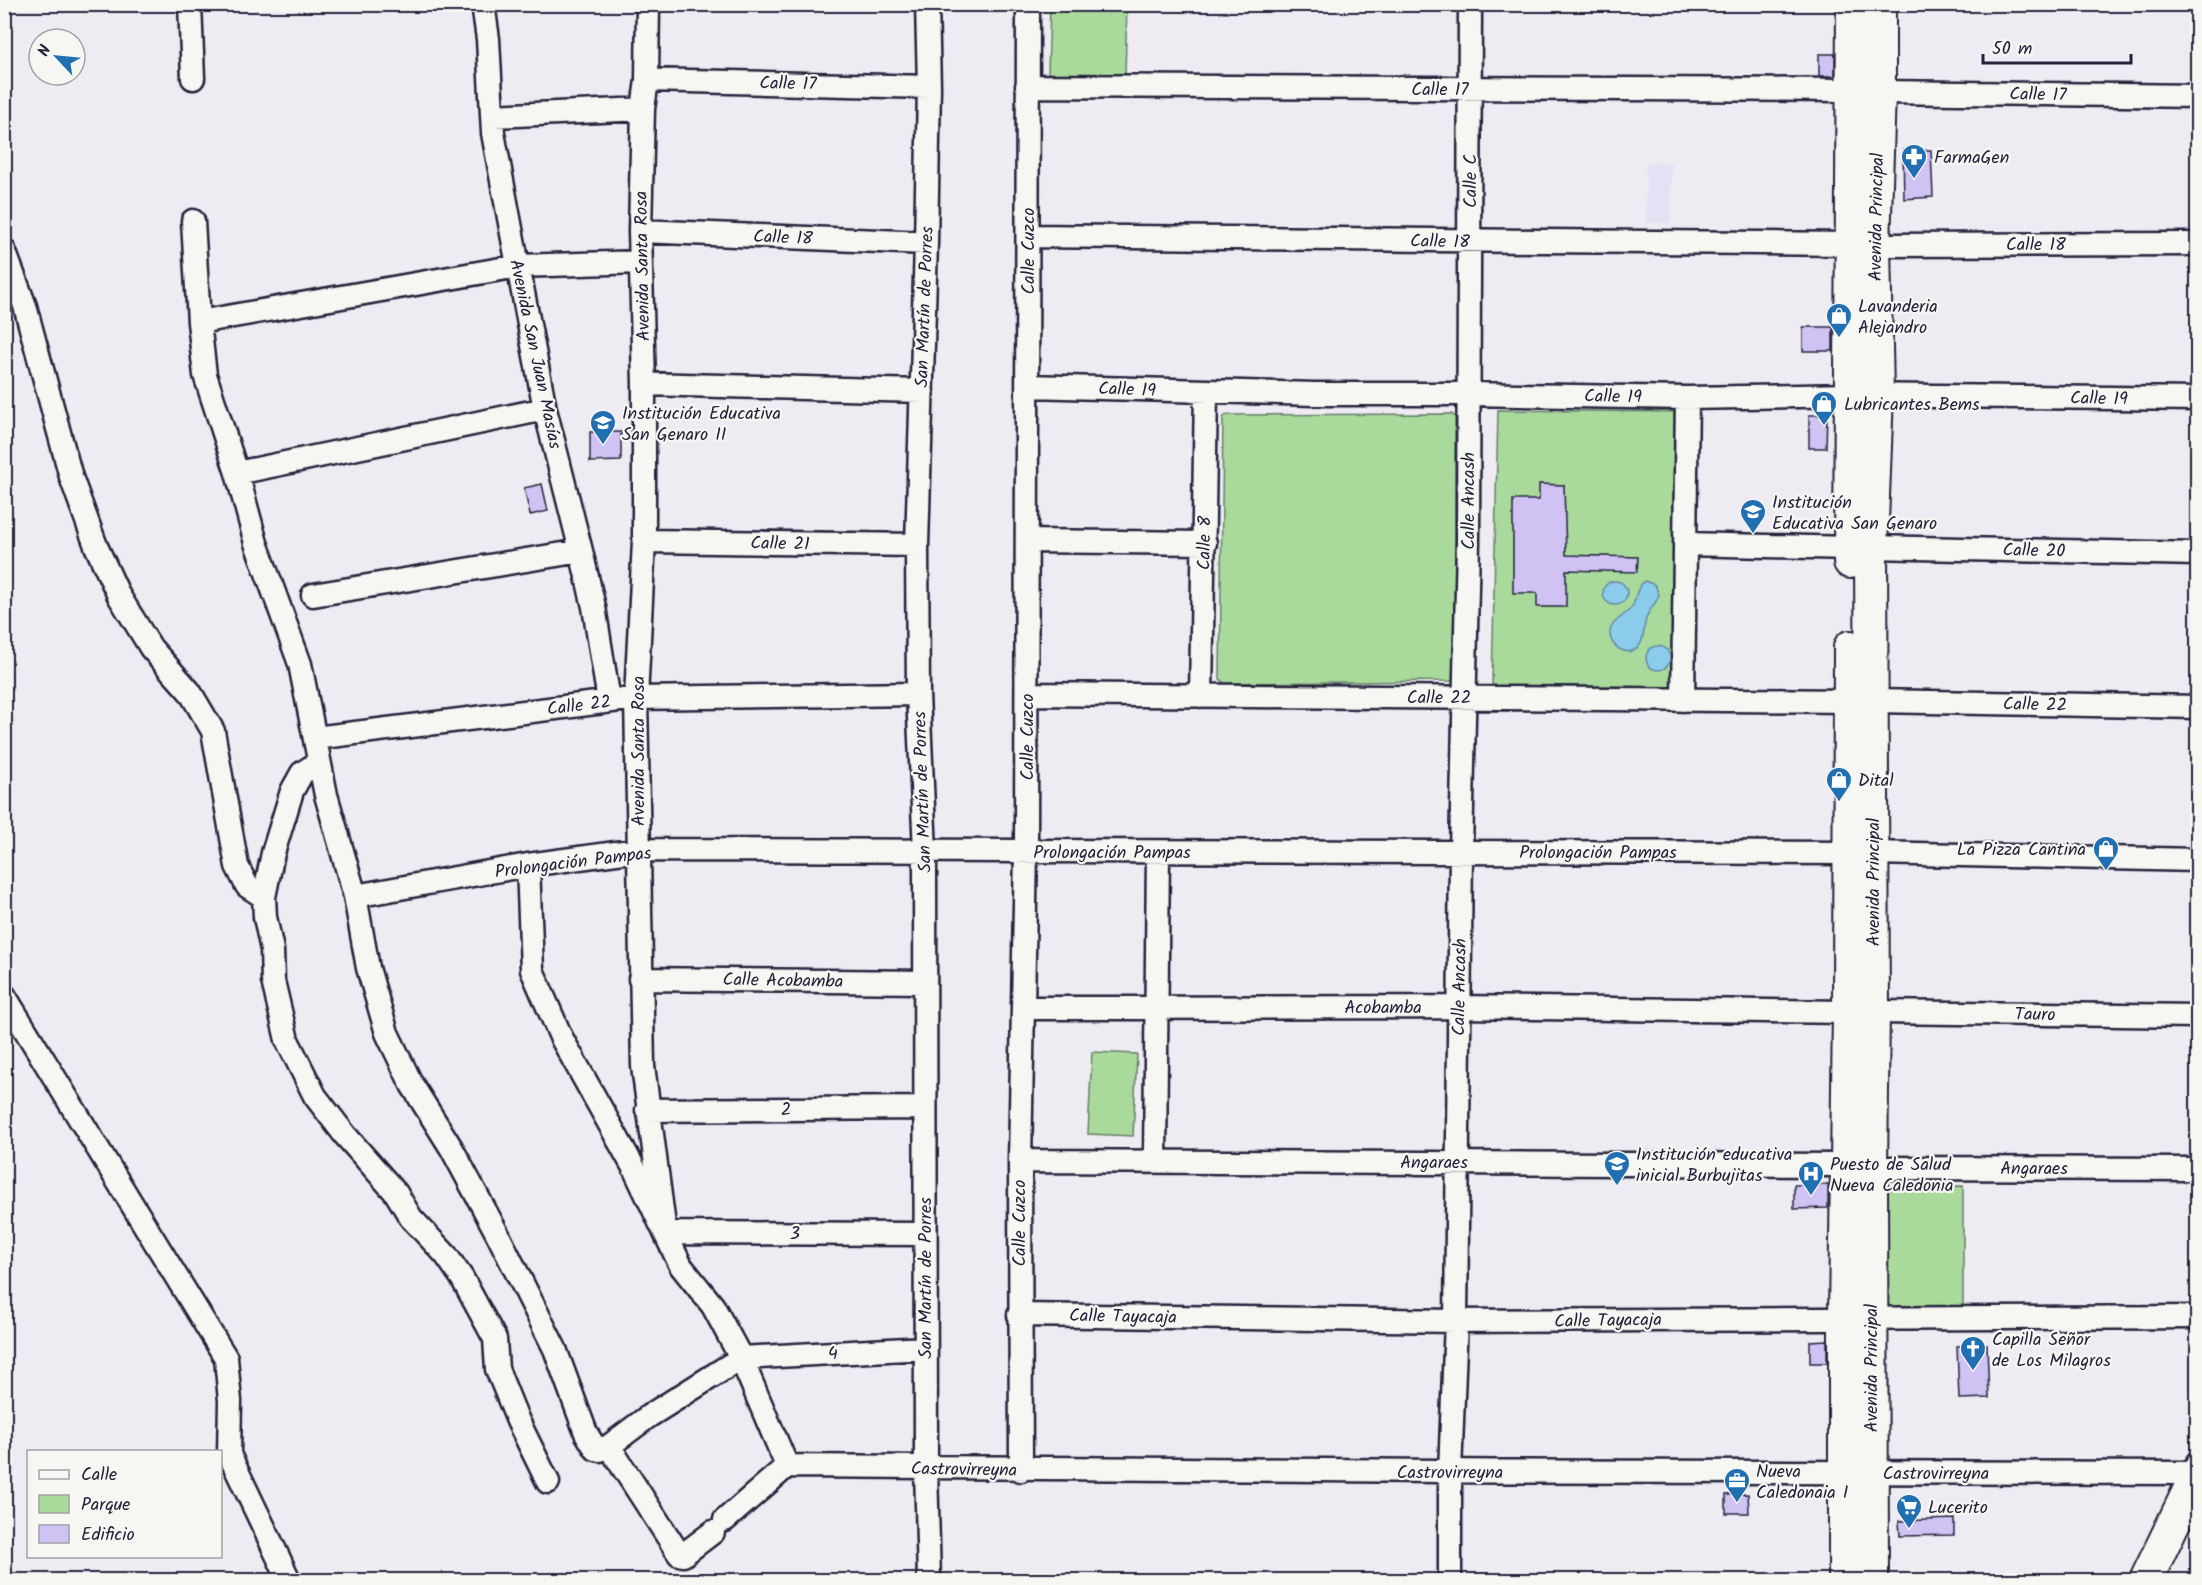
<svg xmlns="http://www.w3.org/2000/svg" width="2202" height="1585" font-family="Kalam,sans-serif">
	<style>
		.built { fill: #e5e0f3 }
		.green { fill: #aada9b; stroke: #667e6b; stroke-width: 1.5 }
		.water { fill: #8bccec; stroke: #6188a5; stroke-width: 1.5 }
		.building { fill: #d0c3f4; stroke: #22223b; stroke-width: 1.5 }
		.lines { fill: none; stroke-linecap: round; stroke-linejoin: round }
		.street-casing { stroke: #22223b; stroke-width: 27 }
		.secondary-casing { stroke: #22223b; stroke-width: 36 }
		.street { stroke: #f6f6f2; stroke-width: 22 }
		.secondary { stroke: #f6f6f2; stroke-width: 32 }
		.labels { text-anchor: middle; stroke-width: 4.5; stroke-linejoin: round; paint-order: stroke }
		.street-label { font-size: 18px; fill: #22223b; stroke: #f6f6f2 }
		.poi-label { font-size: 18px; fill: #22223b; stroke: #f6f6f2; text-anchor: start }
	</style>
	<rect width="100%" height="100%" fill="#eeecf2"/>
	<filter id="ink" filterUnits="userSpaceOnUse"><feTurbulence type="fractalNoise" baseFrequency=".0167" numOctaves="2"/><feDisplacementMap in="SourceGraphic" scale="12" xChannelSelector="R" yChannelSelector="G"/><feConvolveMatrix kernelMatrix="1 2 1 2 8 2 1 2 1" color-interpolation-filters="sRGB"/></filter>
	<g filter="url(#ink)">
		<path class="built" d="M1646,163H1671V223H1646Z"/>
		<path class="green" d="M1050,5H1127L1125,75L1048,74Z
			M1498,410L1681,412L1676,687L1492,685Z
			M1452,414L1455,417V673L1452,681L1224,683L1220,679L1223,418L1226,415Z
			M1092,1052L1137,1054L1133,1136L1088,1134Z
			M1963,1186V1313H1880V1187Z"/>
		<path class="water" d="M1603 593a12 12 0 1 1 24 0a12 12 0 1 1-24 0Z
			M1645,581L1655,585L1659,595C1656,604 1648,610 1646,619C1643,628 1645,639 1639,646C1628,660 1605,645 1611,628C1615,618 1628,615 1633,605C1637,596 1636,587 1645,581Z
			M1646 658a12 12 0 1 1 24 0a12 12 0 1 1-24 0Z"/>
		<path class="building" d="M1819,54H1835V76H1819Z
			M1903,150H1931L1933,197L1904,199Z
			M1803,327H1833V351H1803Z
			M1809,415H1827L1826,448H1809Z
			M590,432H621V461L590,462Z
			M542,484L548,511L530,515L524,488Z
			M1539,484L1564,485L1566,555L1638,557L1637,572L1566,570V607H1537V593H1513V500H1539Z
			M1794,1185H1828V1208L1794,1209Z
			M1827,1340V1363H1810V1341Z
			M1987,1345L1989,1398L1959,1399L1957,1346Z
			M1748,1494L1749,1513H1726V1495Z
			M1954,1519V1535L1900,1536L1899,1521Z"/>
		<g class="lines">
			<defs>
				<path id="street" d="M190,4L193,78
					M483,4L488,39L493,133L545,409L581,551L594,607L609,701
					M648,4L647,80L643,109L640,231L644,384V541L636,698L643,1066L665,1233L681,1266L713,1306L741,1358L787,1466
					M927,4L929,87L926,243L917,545L918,694L925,852L926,1468L929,1580
					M647,80L929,87
					M1027,86L1852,90
					M1879,92L2198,96
					M493,116L643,109
					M193,221L199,322L205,375L237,473L256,543L300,664L326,795L355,896L368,968L387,1033L412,1085L452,1149L497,1233L555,1349L586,1433L596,1449L600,1450L609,1446L649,1416L741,1358L925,1348
					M640,231L926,243
					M1028,236L1852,244
					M1874,245L2198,244
					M4,250L25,306L71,477L96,546L119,596L151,648L190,692L213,731L237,866L247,886L264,897
					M199,322L518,266L641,262
					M644,384L922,391
					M1029,386L1315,394H1468L1687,398L1852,395L2198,399
					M237,473L545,409
					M644,541L917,545
					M1028,541L1205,543
					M1686,544L1850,548
					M1871,547L2198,554
					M313,595L581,551
					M1027,694L1850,701
					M1201,696L1206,391
					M1683,700L1687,398
					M1872,701L2198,707
					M315,738L636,698L918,694
					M319,762L302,773L292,791L273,853L264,897L265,917L272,950L273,981L287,1040L315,1096L345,1135L396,1193L411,1218L446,1255L462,1278L495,1339L497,1369L518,1421L548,1482
					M528,865L532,970L561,1037L634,1168L665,1233L924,1234
					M355,896L528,865L638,850L1872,853L2198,860
					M640,979L925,982
					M4,995L226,1358L230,1401L229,1454L289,1580
					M1024,1008L1459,1007L1849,1012
					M1873,1012L2198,1016
					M647,1110L925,1108
					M1155,1160L1158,852
					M1020,1161L1848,1165
					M1871,1168L2198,1169
					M1019,1315L1456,1321L2198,1317
					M609,1446L679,1554L683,1555L713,1532
					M1021,1470L1020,1161L1026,851L1028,4
					M725,1520L787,1466C1257,1472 1726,1472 2196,1473L2198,1462
					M1450,1580V1472L1456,1321L1461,852L1468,542L1470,4"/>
				<path id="secondary" d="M1850,562L1853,4
					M1845,1580V1317L1849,1012L1850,647
					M1872,1580L1871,1168L1873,1012L1871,547L1877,395L1874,245L1879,92V4
					M2146,1580L2198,1472"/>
			</defs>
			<use href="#street" class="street-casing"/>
			<use href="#secondary" class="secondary-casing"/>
			<use href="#street" class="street"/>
			<use href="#secondary" class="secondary"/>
		</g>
	</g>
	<defs>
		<symbol id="pharmacy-pin" viewBox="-11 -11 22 30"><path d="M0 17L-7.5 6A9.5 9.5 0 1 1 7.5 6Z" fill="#1f6fb2" stroke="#f6f6f2"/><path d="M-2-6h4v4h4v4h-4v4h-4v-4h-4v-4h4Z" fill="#fff"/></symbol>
		<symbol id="shop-pin" viewBox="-11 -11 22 30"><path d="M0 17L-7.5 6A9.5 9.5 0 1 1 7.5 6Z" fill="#1f6fb2" stroke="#f6f6f2"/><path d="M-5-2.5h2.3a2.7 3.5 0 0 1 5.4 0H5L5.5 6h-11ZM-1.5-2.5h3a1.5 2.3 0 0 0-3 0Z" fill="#fff"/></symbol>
		<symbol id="school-pin" viewBox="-11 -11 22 30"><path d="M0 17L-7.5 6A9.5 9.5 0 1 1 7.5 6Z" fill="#1f6fb2" stroke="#f6f6f2"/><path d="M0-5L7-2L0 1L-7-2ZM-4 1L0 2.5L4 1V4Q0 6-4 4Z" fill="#fff"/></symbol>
		<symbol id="hospital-pin" viewBox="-11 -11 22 30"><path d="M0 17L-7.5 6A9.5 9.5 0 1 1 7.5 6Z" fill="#1f6fb2" stroke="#f6f6f2"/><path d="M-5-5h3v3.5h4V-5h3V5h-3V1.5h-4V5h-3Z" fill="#fff"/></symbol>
		<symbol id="church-pin" viewBox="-11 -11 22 30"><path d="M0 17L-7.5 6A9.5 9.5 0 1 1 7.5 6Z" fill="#1f6fb2" stroke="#f6f6f2"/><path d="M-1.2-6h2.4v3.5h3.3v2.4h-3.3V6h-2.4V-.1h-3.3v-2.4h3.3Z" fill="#fff"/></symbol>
		<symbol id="office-pin" viewBox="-11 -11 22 30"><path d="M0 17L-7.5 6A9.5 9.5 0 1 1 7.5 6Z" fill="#1f6fb2" stroke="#f6f6f2"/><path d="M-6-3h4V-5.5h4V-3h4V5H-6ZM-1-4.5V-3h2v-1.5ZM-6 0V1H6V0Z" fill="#fff"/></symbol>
		<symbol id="supermarket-pin" viewBox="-11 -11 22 30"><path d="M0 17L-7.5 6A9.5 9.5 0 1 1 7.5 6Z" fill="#1f6fb2" stroke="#f6f6f2"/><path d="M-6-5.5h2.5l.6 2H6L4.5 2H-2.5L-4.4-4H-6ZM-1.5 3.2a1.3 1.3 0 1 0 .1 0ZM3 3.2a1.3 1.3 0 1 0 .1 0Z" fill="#fff"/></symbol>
	</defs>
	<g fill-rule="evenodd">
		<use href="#pharmacy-pin" x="1899" y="142" width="30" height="40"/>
		<use href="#shop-pin" x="1824" y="301" width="30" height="40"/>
		<use href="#shop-pin" x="1809" y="389" width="30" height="40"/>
		<use href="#school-pin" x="588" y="408" width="30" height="40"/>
		<use href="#school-pin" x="1738" y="497" width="30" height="40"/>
		<use href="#shop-pin" x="1824" y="765" width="30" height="40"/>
		<use href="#shop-pin" x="2091" y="834" width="30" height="40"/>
		<use href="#school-pin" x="1602" y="1149" width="30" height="40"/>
		<use href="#hospital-pin" x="1796" y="1159" width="30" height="40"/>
		<use href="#church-pin" x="1958" y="1334" width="30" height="40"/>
		<use href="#office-pin" x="1722" y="1466" width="30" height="40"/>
		<use href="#supermarket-pin" x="1894" y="1492" width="30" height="40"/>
	</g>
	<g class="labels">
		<g class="street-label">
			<text transform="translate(788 83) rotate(1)" y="6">Calle 17</text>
			<text x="1440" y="95">Calle 17</text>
			<text transform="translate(2038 94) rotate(1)" y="6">Calle 17</text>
			<text transform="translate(1470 181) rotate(-90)" y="6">Calle C</text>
			<text transform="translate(1876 217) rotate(-89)" y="6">Avenida Principal</text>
			<text transform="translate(783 237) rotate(2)" y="6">Calle 18</text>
			<text transform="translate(1440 241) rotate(1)" y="6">Calle 18</text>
			<text x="2036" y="250">Calle 18</text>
			<text transform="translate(1028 251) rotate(-90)" y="6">Calle Cuzco</text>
			<text transform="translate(642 266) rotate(-91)" y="6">Avenida Santa Rosa</text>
			<text transform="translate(924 307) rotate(-88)" y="6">San Martín de Porres</text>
			<text transform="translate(536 354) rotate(78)" y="6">Avenida San Juan Masías</text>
			<text transform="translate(1127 389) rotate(2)" y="6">Calle 19</text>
			<text transform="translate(1613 396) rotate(1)" y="6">Calle 19</text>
			<text transform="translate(2099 398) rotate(1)" y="6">Calle 19</text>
			<text transform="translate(1468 501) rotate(-90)" y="6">Calle Ancash</text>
			<text transform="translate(780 543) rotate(1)" y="6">Calle 21</text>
			<text transform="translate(1204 543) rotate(-89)" y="6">Calle 8</text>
			<text transform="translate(2034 550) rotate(1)" y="6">Calle 20</text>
			<text x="1439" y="703">Calle 22</text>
			<text transform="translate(2035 704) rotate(1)" y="6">Calle 22</text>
			<text transform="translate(579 705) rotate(-7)" y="6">Calle 22</text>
			<text transform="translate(1027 737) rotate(-90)" y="6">Calle Cuzco</text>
			<text transform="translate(638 751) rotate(-90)" y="6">Avenida Santa Rosa</text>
			<text transform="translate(922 792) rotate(-92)" y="6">San Martín de Porres</text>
			<text x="1112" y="858">Prolongación Pampas</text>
			<text x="1598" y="858">Prolongación Pampas</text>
			<text transform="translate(573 862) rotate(-7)" y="6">Prolongación Pampas</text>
			<text transform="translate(1873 882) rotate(-90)" y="6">Avenida Principal</text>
			<text transform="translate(783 980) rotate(1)" y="6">Calle Acobamba</text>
			<text transform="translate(1459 987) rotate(-89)" y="6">Calle Ancash</text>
			<text x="1383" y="1013">Acobamba</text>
			<text transform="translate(2035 1014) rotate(1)" y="6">Tauro</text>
			<text x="786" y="1115">2</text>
			<text x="1434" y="1168">Angaraes</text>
			<text x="2034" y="1174">Angaraes</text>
			<text transform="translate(1019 1223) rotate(-90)" y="6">Calle Cuzco</text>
			<text x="795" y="1239">3</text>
			<text transform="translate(925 1278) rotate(-90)" y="6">San Martín de Porres</text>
			<text transform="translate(1123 1316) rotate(1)" y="6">Calle Tayacaja</text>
			<text transform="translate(1608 1320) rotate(-1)" y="6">Calle Tayacaja</text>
			<text transform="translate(833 1353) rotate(-3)" y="6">4</text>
			<text transform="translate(1871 1368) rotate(-90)" y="6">Avenida Principal</text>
			<text transform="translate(964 1469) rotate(1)" y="6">Castrovirreyna</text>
			<text x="1450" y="1478">Castrovirreyna</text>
			<text x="1936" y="1479">Castrovirreyna</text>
		</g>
		<g class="poi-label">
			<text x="1934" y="163">FarmaGen</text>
			<text x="1858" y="312">Lavanderia<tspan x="1858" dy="21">Alejandro</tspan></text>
			<text x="1844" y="410">Lubricantes Bems</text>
			<text x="622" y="419">Institución Educativa<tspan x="622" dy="21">San Genaro II</tspan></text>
			<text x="1772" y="508">Institución<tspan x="1772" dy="21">Educativa San Genaro</tspan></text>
			<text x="1858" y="786">Dital</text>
			<text x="2086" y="855" text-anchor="end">La Pizza Cantina</text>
			<text x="1636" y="1160">Institución educativa<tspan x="1636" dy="21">inicial Burbujitas</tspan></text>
			<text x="1830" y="1170">Puesto de Salud<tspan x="1830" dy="21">Nueva Caledonia</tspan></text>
			<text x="1992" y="1345">Capilla Señor<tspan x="1992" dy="21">de Los Milagros</tspan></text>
			<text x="1756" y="1477">Nueva<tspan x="1756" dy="21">Caledonaia I</tspan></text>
			<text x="1928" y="1513">Lucerito</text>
		</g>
	</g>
	<rect width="2202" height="1585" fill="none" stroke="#f6f6f2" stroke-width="24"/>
	<rect x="12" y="12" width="2178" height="1561" fill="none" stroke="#22223b" stroke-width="2" filter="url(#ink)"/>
	<rect x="27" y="1450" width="195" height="108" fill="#f6f6f2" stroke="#a1a1a9" stroke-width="1.5"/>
	<rect x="39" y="1470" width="30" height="9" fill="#f6f6f2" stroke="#a1a1a9" stroke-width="1.5"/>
	<text x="81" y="1480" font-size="18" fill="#22223b">Calle</text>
	<rect x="39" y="1495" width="30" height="18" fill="#aada9b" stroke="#a1a1a9" stroke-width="1.5"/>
	<text x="81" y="1510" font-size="18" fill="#22223b">Parque</text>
	<rect x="39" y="1525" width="30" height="18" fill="#d0c3f4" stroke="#a1a1a9" stroke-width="1.5"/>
	<text x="81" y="1540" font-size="18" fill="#22223b">Edificio</text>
	<g transform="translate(57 57) rotate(296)"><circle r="28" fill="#f6f6f2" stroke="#a1a1a9" stroke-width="1.5"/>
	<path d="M0-4.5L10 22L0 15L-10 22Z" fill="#1f6fb2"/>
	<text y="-9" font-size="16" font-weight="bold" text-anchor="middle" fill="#22223b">N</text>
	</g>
	<path d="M1983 54v9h148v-9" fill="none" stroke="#22223b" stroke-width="3"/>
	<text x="1992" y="54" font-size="18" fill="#22223b" stroke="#f6f6f2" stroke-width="4.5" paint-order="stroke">50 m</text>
</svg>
